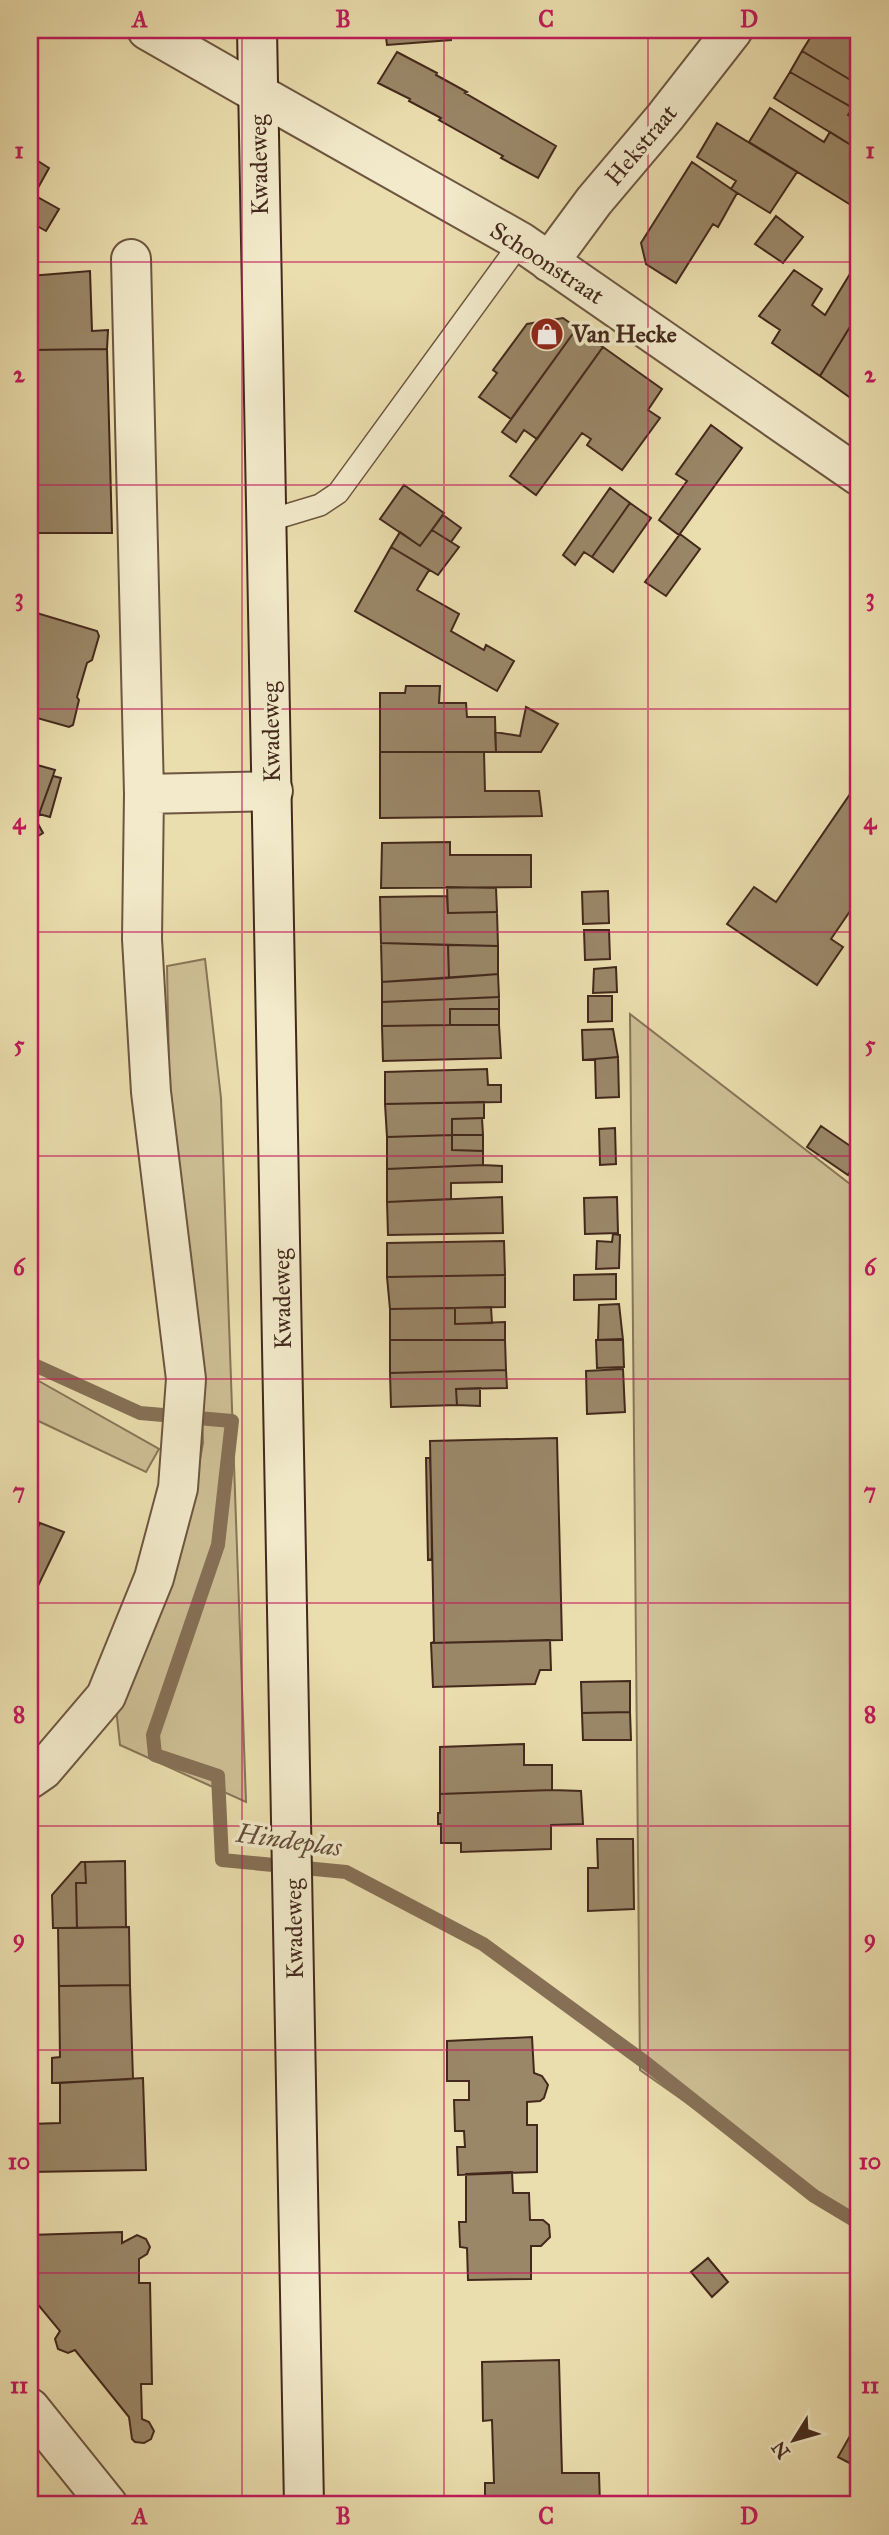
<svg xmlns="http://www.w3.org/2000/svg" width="889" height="2535" font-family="'IM FELL Great Primer',serif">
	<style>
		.green { fill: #cebf95; stroke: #887458; stroke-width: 2 }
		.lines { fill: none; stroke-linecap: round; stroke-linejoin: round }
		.stream { stroke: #867056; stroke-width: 14 }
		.building { fill: #9a8768; stroke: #43281c; stroke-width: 2 }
		.service-casing { stroke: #6d5640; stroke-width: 24 }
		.minor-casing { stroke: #6d5640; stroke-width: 42 }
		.tertiary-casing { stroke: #6d5640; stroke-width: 42 }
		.secondary-casing { stroke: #43281c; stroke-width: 42 }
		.service { stroke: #f2eaca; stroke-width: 21 }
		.minor { stroke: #f2eaca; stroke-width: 38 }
		.tertiary { stroke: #f2eaca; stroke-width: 38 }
		.secondary { stroke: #f2eaca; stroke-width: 38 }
		.grid { fill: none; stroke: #c2185b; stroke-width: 2; stroke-opacity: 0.55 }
		.labels { text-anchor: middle; stroke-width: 7; stroke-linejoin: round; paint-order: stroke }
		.street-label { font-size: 24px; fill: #43281c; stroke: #f2eaca }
		.poi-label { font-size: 24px; font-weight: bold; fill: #43281c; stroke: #f2eaca; text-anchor: start }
		.water-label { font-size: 26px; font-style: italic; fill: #644c39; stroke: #f2eaca }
		.neatline { fill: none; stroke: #c2185b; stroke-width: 2.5 }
		.grid-label { font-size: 23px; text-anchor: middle; font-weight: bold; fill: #c2185b }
	</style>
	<rect width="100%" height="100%" fill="#ebdeae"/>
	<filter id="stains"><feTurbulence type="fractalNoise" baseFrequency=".00286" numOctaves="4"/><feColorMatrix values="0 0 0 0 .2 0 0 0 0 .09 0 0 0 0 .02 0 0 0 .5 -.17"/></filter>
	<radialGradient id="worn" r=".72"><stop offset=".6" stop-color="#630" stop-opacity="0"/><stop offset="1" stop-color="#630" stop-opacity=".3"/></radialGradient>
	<path class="green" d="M205,959L221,1098L246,1802L120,1745L115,1699L193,1497L203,1443L201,1388L170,1124L167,966Z
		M630,1014L859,1191V2224L640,2070Z
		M30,1376L159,1449L146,1472L30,1417Z"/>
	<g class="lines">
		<path class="stream" d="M30,1363L140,1413L232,1421L218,1545L153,1735L155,1755L218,1776L222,1860L346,1872L483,1944L646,2063L814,2196L859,2223"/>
	</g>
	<path class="building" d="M385,30H450L451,40L387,45Z
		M815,30H859V85L802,51Z
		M802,51L859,85V96L853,108L790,72Z
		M397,52L437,73L436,75L467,92L465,93L556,146L538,178L501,158L503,156L439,120L441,118L409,101L410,99L378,83Z
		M790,72L853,108L848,115L859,122V150L774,98Z
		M770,108L824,142L830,132L859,150V210L749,142Z
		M717,123L797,172L770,213L731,189L736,181L697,157Z
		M30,156L49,168L34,195L59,209L46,231L30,222Z
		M692,162L737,193L718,227L713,224L676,283L646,264L641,243Z
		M776,216L803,237L783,263L755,244Z
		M859,259V312L820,376L772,343L780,330L759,316L794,270L822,289L812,305L825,315Z
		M90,271L92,331L108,330L107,349L30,350V276Z
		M859,312V404L820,376Z
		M563,318L577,328L511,419L479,397L497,373L493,370L527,324Z
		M577,328L603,347L537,439L524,430L516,442L502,432Z
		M603,347L662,389L648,410L660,418L622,470L587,445L591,439L582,433L536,495L510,476Z
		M107,349L112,533H30V350Z
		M711,425L742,448L679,535L659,520L687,481L676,474Z
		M404,485L444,513L420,546L380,519Z
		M610,488L630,503L592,557L584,552L575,565L563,555Z
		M630,503L651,518L613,572L592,557Z
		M443,515L461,528L451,542L432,530Z
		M432,530L459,547L438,575L391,547L400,532L420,546Z
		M680,534L700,549L666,596L645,582Z
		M391,547L429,570L417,590L459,614L451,631L484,650L486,645L514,661L497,691L355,611Z
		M30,611L97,631L99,636L92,660L87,663L77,697L79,700L73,725L69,727L30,716Z
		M406,686H440L439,703H466L467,717H495L496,752H380V693H405Z
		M526,707L558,724L541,752H496L495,732L520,736Z
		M380,752H484L485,791H539L542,816L380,818Z
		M30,763L55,770L38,817L30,814Z
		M53,776L61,778L50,817L39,814Z
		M859,781V898L831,939L843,947L817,985L727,924L754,887L776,902Z
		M30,814L38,817L37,822L43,833L32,840L30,847Z
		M450,842V855H531V887L381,888L382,843Z
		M447,887L496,888L497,912L448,913Z
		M608,891L609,923L583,924L582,892Z
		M447,896L448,913L497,912L498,946L381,943L380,897Z
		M584,930H609L610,959L585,960Z
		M381,943L448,945L449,978L382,982Z
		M448,945L498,946V974L449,978Z
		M616,967L617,992L593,993L594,969Z
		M498,974L499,997L382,1002V982Z
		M588,996H612V1021L588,1022Z
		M499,997V1009H450V1025L382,1026V1002Z
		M450,1009H499V1025H450Z
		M450,1025H499L501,1058L383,1061L382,1026Z
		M613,1029L618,1057L583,1060L582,1030Z
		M618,1057L619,1097L596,1098L595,1059Z
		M487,1069L488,1085H501V1102L385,1104V1072Z
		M484,1102V1118L452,1119V1135L387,1137L385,1104Z
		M482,1118L483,1135H452V1119Z
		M821,1126L859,1152V1157L848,1175L807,1147Z
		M615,1128L616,1164L600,1165L599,1129Z
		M452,1135H483V1151L452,1150Z
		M452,1135V1150L483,1151V1165L387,1169V1137Z
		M483,1165L502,1166V1182L451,1183V1199L387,1202V1169Z
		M502,1197L503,1233L388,1235L387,1202Z
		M617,1197L618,1233L585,1234L584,1198Z
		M613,1234L620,1235L619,1268L596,1269L597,1241L612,1242Z
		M504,1241L505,1275L387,1277V1243Z
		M616,1274V1299L574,1300V1275Z
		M505,1275V1307L390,1309L387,1277Z
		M619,1304L623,1340H598L599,1305Z
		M491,1307L492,1323L455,1324V1308Z
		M455,1308V1324L505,1322V1340H390V1309Z
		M621,1339L623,1340L624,1367L597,1368L596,1340Z
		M390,1340H505L506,1370L390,1373Z
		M623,1369L625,1412L587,1414L586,1371Z
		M506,1370L507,1388L456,1389L457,1405L391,1407L390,1373Z
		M480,1388V1406L457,1405L456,1389Z
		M557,1438L562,1640L431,1643L434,1642L430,1441Z
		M426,1458H430L431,1486L432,1559L428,1560Z
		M30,1516L40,1523L30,1544Z
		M40,1523L64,1532L37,1588L30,1585V1544Z
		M550,1640L551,1670H540L535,1684L433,1687L431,1643Z
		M630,1681V1712L582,1713L581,1682Z
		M630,1712L631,1740H583L582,1713Z
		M524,1744V1765H552V1790L440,1794V1747Z
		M552,1790L581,1791L583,1824L551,1825V1849L461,1852V1843H441V1824H438V1813H440V1794Z
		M597,1839H633L634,1909L588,1911V1868H598Z
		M125,1861L126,1927L77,1928L76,1883H86L85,1862Z
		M81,1862H85L86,1883H76L77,1928H53L52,1895Z
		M129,1927L130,1985L59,1986L58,1928Z
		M130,1985L133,2079L52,2083V2058L60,2057L59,1986Z
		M532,2037L534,2073L542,2076L548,2085L544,2098L540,2101L527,2102V2125H537V2172L458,2175L457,2147H465L464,2131H455L454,2100H469V2081H447V2041Z
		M143,2078L146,2170L30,2172V2124L60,2123V2083Z
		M512,2172L513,2193H529L530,2220H543L549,2225L550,2237L541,2246H531V2279L468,2280L467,2248L460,2247L459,2222H466V2174Z
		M122,2232V2243L137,2235L146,2239L150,2247L147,2254L139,2259V2283H150L152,2384H141L142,2419L149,2422L154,2431L151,2439L144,2443L135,2442L132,2439L129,2417L75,2350L68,2353L58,2349L55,2339L60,2331L30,2295V2235Z
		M708,2258L728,2282L712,2297L691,2272Z
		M559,2360L562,2473H599L600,2505H485V2483H494L492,2420L483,2421L482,2362Z
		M859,2420V2468L838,2457Z"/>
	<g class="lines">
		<defs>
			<path id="service" d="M267,521L320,505L338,493L521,242"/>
			<path id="minor" d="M147,30L257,93
				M549,262L594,201L665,117L733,30
				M144,794L273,791
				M30,1779L43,1770L106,1696L154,1578L178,1488L186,1379L151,1092L142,939L144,794L131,259
				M30,2408L108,2505"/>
			<path id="tertiary" d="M257,93L521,242L859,476"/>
			<path id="secondary" d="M257,30L304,2505"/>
		</defs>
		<use href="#service" class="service-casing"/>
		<use href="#minor" class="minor-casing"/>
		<use href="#tertiary" class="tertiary-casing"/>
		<use href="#secondary" class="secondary-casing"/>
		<use href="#service" class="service"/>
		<use href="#minor" class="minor"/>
		<use href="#tertiary" class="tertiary"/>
		<use href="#secondary" class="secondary"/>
	</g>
	<path class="grid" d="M242,30V2505M444,30V2505M648,30V2505M30,262H859M30,485H859M30,709H859M30,932H859M30,1156H859M30,1379H859M30,1603H859M30,1826H859M30,2050H859M30,2273H859"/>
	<defs>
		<symbol id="shop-disc" viewBox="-11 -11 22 22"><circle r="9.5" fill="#8f2418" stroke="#f2eaca"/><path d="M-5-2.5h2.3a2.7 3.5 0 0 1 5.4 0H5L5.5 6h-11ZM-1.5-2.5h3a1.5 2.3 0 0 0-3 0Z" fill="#fff"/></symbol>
	</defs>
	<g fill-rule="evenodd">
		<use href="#shop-disc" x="528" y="315" width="38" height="38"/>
	</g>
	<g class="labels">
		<g class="street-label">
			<text transform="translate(641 145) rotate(-50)" y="8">Hekstraat</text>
			<text transform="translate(259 165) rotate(-91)" y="8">Kwadeweg</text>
			<text transform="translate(547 263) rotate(33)" y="8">Schoonstraat</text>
			<text transform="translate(271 732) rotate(-91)" y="8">Kwadeweg</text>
			<text transform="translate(282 1299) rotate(-91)" y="8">Kwadeweg</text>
			<text transform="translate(294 1929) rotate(-91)" y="8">Kwadeweg</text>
		</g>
		<g class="poi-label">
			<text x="572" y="342">Van Hecke</text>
		</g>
		<g class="water-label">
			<text transform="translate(289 1840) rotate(8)" y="9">Hindeplas</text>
		</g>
	</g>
	<rect width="889" height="2535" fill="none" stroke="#ebdeae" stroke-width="77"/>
	<g transform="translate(794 2440) rotate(233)" stroke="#f2eaca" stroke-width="5" paint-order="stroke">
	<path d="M0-5L12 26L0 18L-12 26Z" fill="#43281c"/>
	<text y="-10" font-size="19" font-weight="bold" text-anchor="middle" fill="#43281c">N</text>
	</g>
	<rect x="38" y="38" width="812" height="2458" class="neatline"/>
	<g class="grid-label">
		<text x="140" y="27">A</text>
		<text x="343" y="27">B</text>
		<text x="546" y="27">C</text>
		<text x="749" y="27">D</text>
		<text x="19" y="158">1</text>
		<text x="870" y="158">1</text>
		<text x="19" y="382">2</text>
		<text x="870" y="382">2</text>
		<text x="19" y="605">3</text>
		<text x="870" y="605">3</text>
		<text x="19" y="829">4</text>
		<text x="870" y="829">4</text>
		<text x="19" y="1052">5</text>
		<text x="870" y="1052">5</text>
		<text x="19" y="1275">6</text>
		<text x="870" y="1275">6</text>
		<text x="19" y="1499">7</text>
		<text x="870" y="1499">7</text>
		<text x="19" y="1722">8</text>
		<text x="870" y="1722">8</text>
		<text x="19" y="1946">9</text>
		<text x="870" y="1946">9</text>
		<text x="19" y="2169">10</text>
		<text x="870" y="2169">10</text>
		<text x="19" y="2393">11</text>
		<text x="870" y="2393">11</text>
		<text x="140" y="2524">A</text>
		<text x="343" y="2524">B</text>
		<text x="546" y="2524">C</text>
		<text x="749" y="2524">D</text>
	</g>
	<rect width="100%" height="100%" filter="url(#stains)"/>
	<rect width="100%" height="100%" fill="url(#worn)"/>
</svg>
